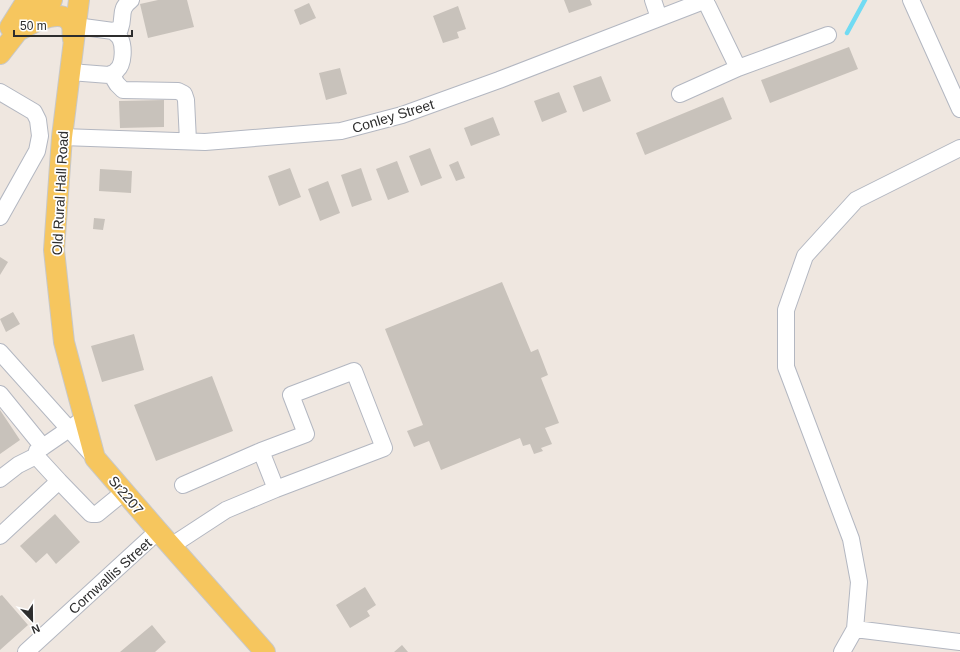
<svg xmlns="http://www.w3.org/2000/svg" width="960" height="652" font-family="Helvetica,sans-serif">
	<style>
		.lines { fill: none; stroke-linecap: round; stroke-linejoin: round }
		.stream { stroke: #71dbf3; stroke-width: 4.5 }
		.building { fill: #c8c2bb }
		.minor-casing { stroke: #b3b7c1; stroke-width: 18 }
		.major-casing { stroke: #c8c8c8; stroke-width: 22 }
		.minor { stroke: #fff; stroke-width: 16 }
		.major { stroke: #f6c65e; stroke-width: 20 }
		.labels { text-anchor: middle; stroke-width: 3.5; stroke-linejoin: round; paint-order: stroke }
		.street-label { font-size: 14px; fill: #2d2d2d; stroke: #fff }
	</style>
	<rect width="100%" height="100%" fill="#efe7e0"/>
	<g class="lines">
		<path class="stream" d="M847,33L865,0"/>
	</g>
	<path class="building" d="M158,0H187L194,27L148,38L140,4Z
		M564,0H590L592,5L569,13Z
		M309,3L316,18L300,25L294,10Z
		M458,6L466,29L457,32L459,38L443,43L433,16Z
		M849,47L858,69L770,103L761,80Z
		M340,68L347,94L326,100L319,73Z
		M601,76L611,101L583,112L573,86Z
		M559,92L567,112L542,122L534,101Z
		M723,97L732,119L645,155L636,133Z
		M164,100V127L120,128L119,101Z
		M493,117L500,135L471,146L464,128Z
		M430,148L442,178L421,186L409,156Z
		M397,161L409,192L388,200L376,169Z
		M458,161L465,178L456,181L449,165Z
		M290,168L301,197L279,206L268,176Z
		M361,168L372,200L352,207L341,175Z
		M100,169L132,171L131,193L99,191Z
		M328,181L340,213L320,221L308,189Z
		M94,218L105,219L103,230L93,229Z
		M0,257L8,262L0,275Z
		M502,282L531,352L538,349L548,375L541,378L559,423L545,428L552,444L541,448L543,451L534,454L530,444L523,446L520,438L441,470L429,441L414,447L407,431L423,425L385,329Z
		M13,312L20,324L6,332L0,319Z
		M134,334L144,370L102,382L91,346Z
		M212,376L233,431L156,461L134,405Z
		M0,410L20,440L0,454Z
		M55,514L80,542L56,564L47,553L36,563L20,546Z
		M365,587L376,605L367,611L370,616L350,628L336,605Z
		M2,595L28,625L0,650V596Z
		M152,625L166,642L155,652H120Z
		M402,645L408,652H394Z"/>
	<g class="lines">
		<defs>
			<path id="minor" d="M653,0L659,18
				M911,0L960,109
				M76,26L113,31L120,29C125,16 118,10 131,0
				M738,68L828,35
				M70,72L109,75C112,74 115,73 117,70C124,64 124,46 120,38C118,35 115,33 113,31
				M111,74L117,84L123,90L178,91L184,94L186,100L188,141
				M0,92L34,112L38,120L40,136L37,151L0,217
				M680,94L738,68L705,0
				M62,137L205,142L341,131L402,115L499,80L706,0
				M0,352L95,458
				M0,394L43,447
				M261,451L306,434L291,395L354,371L384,448L276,489
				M0,479L18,465L36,456
				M59,481L91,514H97L124,492
				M0,536L59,481L36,456L37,451L85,418
				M171,546L226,510L276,489L261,451L183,485
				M855,629L960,642
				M26,652L158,531
				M842,652L855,629L859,582L851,539L786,367V310L805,256L856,200L960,148"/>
			<path id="major" d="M79,0L62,137L54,250L64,342L95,458L158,531L265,652
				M10,27L27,0
				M20,30C31,24 65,4 72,26C73,30 72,35 73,39
				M0,54L25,22L52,0"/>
		</defs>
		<use href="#minor" class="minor-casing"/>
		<use href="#major" class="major-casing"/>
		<use href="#minor" class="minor"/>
		<use href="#major" class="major"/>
	</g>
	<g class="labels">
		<g class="street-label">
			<text transform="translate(393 116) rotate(-17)" y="5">Conley Street</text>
			<text transform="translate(60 193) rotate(-87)" y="5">Old Rural Hall Road</text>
			<text transform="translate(126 495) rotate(50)" y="5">Sr2207</text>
			<text transform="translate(110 576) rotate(-42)" y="5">Cornwallis Street</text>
		</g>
	</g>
	<g transform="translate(32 620) rotate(158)" stroke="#ffffff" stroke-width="3" paint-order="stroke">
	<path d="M0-3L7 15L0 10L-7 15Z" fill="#2d2d2d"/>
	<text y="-6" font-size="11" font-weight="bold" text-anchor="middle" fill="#2d2d2d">N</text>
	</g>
	<path d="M14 30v6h118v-6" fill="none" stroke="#2d2d2d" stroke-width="2"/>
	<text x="20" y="30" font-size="12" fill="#2d2d2d" stroke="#ffffff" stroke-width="3" paint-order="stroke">50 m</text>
</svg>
